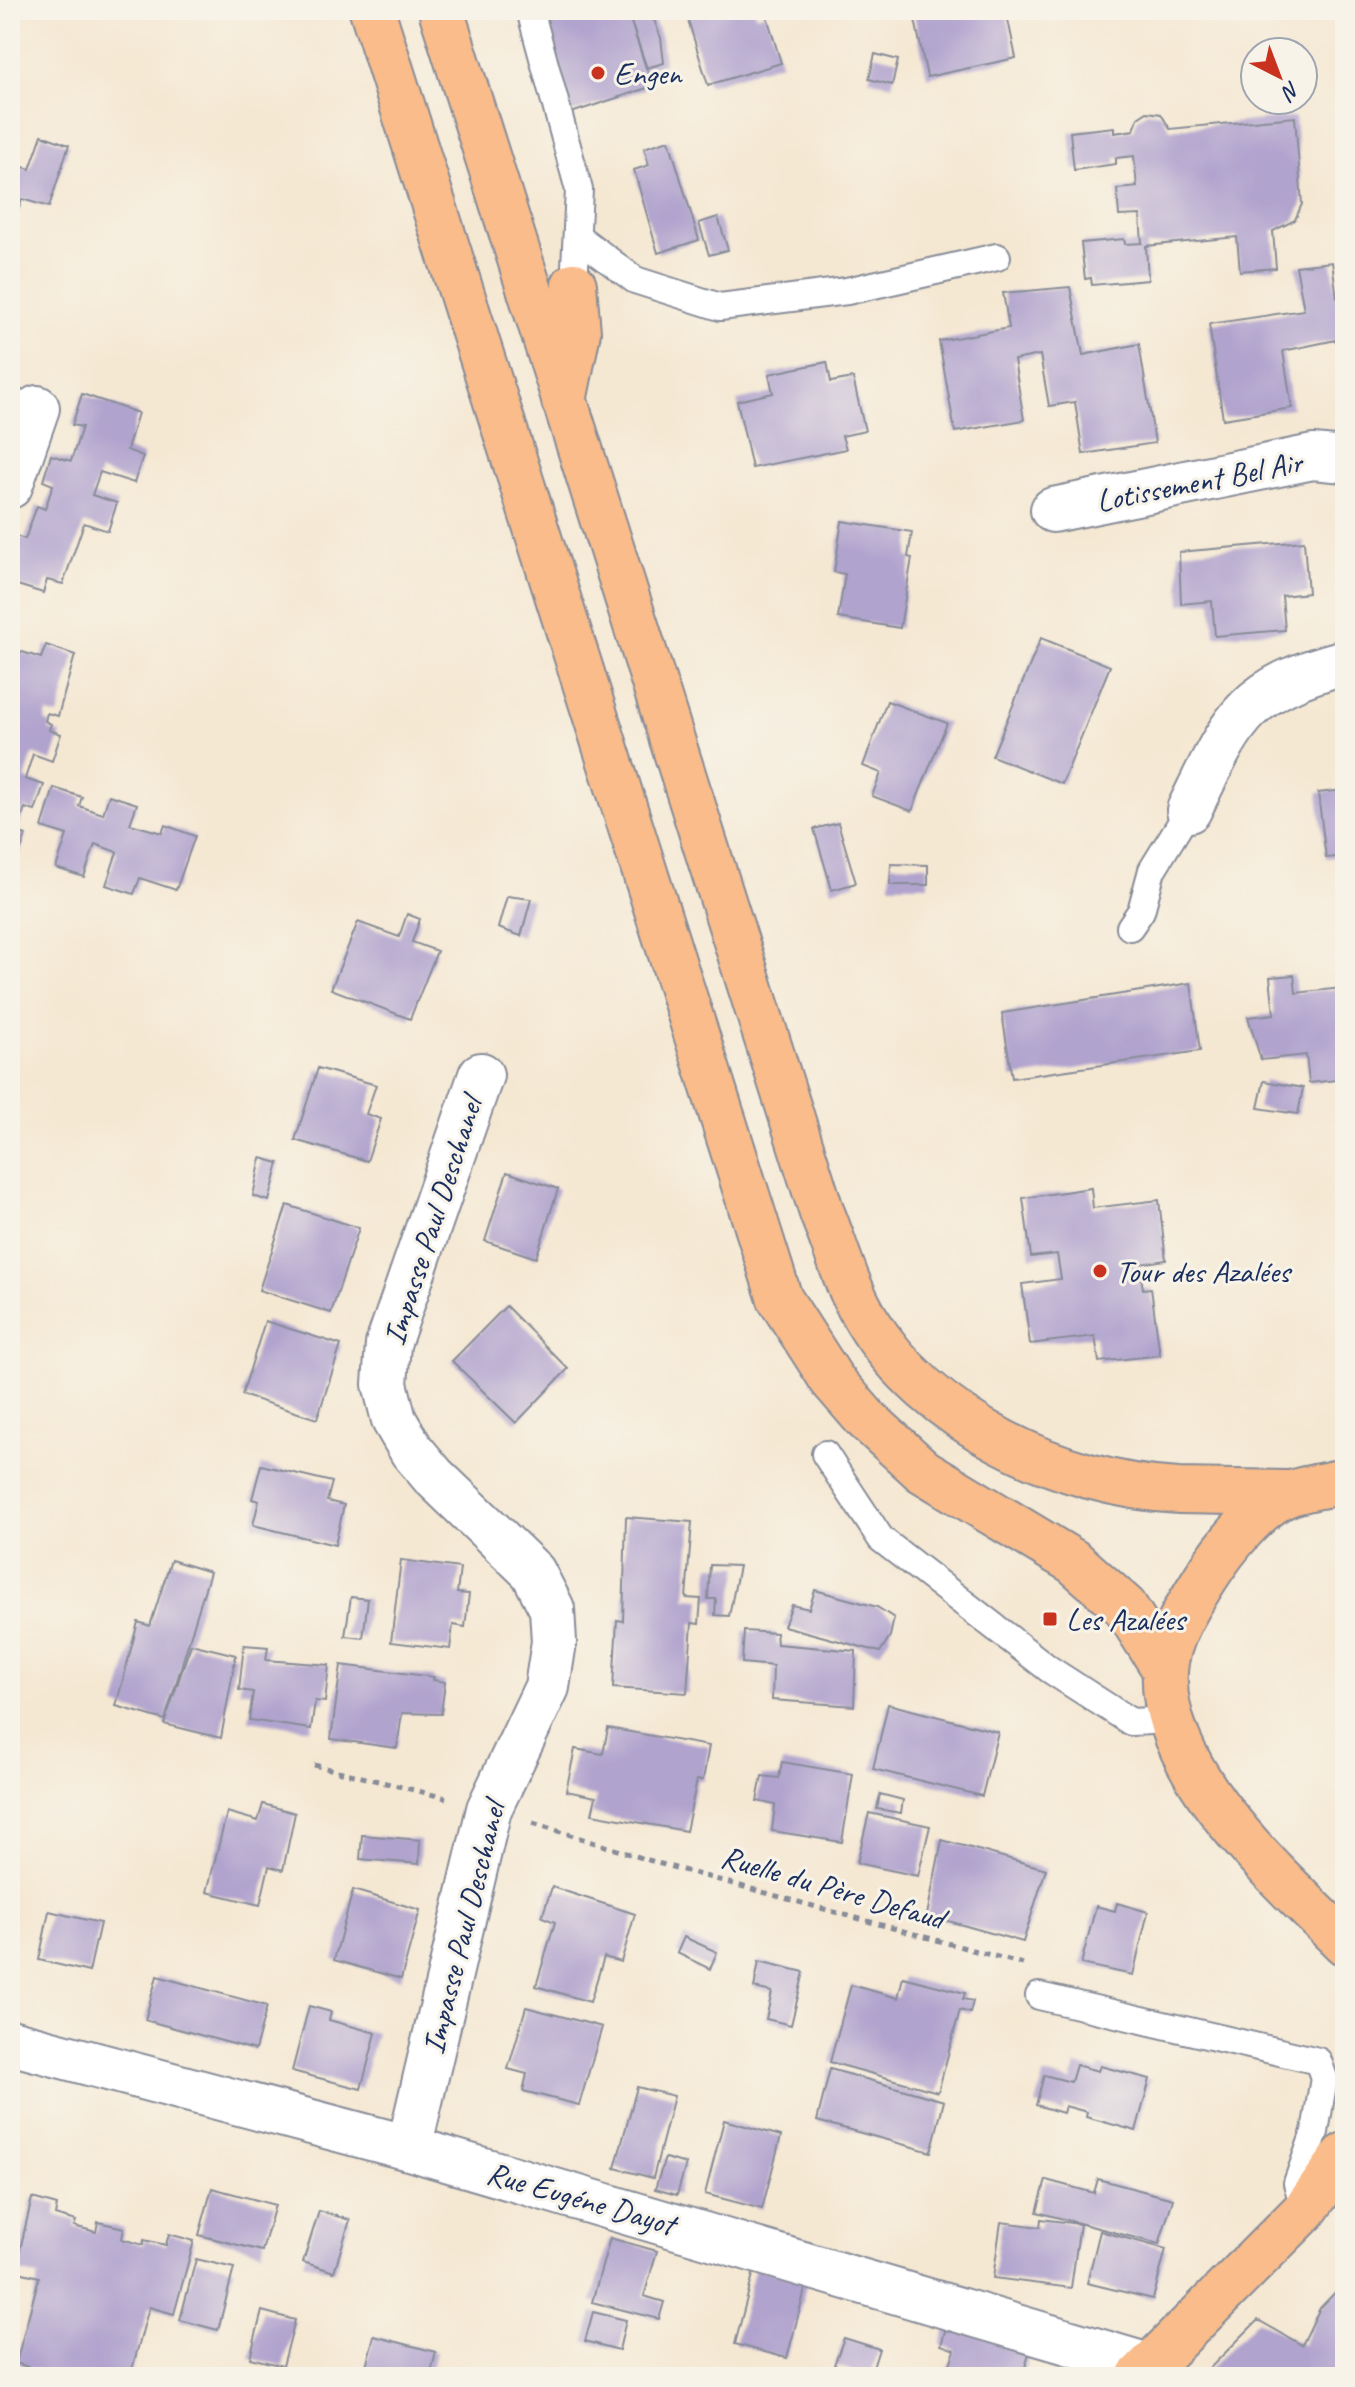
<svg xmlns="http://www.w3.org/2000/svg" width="1355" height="2387" font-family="Caveat,sans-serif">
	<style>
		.building { fill: #b0a3ce }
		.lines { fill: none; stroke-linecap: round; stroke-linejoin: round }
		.service-casing { stroke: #888c98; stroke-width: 30 }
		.minor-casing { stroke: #888c98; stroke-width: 48 }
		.primary-casing { stroke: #888c98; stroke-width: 48 }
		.trunk-casing { stroke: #888c98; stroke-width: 48 }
		.path { stroke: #888c98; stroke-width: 5; stroke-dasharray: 6 6; stroke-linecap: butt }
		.service { stroke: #fff; stroke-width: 26 }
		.minor { stroke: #fff; stroke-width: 44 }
		.primary { stroke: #f9bc8a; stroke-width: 44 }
		.trunk { stroke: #f9bc8a; stroke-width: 44 }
		.poi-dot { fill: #c8321e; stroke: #f7f3e8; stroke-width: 3 }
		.labels { text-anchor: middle; stroke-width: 6; stroke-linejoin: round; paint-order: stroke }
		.poi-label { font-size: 32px; fill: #1b2f5e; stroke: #f7f3e8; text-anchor: start }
		.street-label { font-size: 32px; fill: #1b2f5e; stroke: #f7f3e8 }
	</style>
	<rect width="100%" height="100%" fill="#f7f3e8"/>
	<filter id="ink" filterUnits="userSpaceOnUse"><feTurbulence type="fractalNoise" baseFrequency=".0125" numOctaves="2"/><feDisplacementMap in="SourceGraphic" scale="16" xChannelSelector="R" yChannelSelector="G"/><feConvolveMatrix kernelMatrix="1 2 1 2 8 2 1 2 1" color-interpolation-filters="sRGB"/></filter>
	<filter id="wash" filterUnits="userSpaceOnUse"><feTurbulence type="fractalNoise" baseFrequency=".006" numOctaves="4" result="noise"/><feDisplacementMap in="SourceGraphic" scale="32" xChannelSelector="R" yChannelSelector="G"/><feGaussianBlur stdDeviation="1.8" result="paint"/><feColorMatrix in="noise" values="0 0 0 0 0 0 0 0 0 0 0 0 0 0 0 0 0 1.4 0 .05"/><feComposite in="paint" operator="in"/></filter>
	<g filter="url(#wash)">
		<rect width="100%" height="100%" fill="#f5e8d3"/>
		<g id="blocks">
			<path class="building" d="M542,10H627L653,86L556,118Z
				M627,10H650L661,38L664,63L646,68Z
				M685,10H755L756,16L766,13L781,63L708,85Z
				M913,10H1006L1016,58L927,77Z
				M875,54L898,60L892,85L869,79Z
				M1147,112L1161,114L1170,129L1295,117L1302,204L1295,220L1273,231L1276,268L1240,271L1237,237L1146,246L1148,280L1092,285L1091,278L1085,279L1081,243L1124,239L1125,244L1142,243L1140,215L1119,216L1117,189L1137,187L1134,156L1116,158V164L1074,170L1070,132L1114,127V133L1134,130L1138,118Z
				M42,135L69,145L49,207L22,199L19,208L10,205V163L30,169Z
				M669,140L699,240L658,253L634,170L649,165L644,148Z
				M718,217L728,250L709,255L699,223Z
				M1332,262L1337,298L1345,297V386L1336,340L1283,351L1292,408L1223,419L1209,324L1304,310L1296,266Z
				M1070,287L1083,355L1139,344L1155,443L1083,454L1075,402L1049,406L1040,355L1014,360L1024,420L955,432L939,341L1009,328L1003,293Z
				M827,362L831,382L853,378L865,431L842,436L846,449L752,468L737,401L773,393L769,374Z
				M82,394L138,413L127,450L143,456L134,483L100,472L92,495L117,503L108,531L84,523L63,584L47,580L43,593L11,583L16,569L10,567V556L16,536L25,539L37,506L45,509L53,485L43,481L51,455L71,461L82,427L72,425Z
				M842,521L912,532L908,557L912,558L900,628L838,618L845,574L834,572Z
				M1304,541L1308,593L1282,596L1285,630L1215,636L1212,601L1181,604L1179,552Z
				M1041,638L1110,666L1062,784L992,756Z
				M46,645L75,655L58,716L47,713L45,721L51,724L49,730L61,734L52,761L33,754L25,779L44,785L35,811L25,808L17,832L26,835L17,862L10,859V667L16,650L41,658Z
				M887,701L947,723L912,811L872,796L881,773L863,766Z
				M54,788L82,797L79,806L103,814L109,795L137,804L130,824L162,833L165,825L195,836L176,890L140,878L134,894L106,885L117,852L95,844L84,877L56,868L67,835L42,827Z
				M1345,790V856L1326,858L1318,793Z
				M838,823L856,883L832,890L814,829Z
				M891,864L928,865V885H890Z
				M507,896L531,899L521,936L498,928Z
				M407,914L420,919L412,942L437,951L410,1019L331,989L358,922L399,937Z
				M1294,975L1296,993L1342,988L1345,994V1079L1309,1083L1306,1055L1261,1060L1248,1017L1274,1014L1270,977Z
				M1191,983L1200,1051L1012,1078L1002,1013Z
				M318,1068L376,1085L366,1114L381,1119L367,1161L295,1140Z
				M1264,1081L1303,1088L1298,1114L1258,1108Z
				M261,1158L279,1163L269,1201L253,1196Z
				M507,1172L558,1189L536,1258L485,1241Z
				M1091,1188L1093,1208L1159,1200L1166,1260L1139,1264L1143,1289L1151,1288L1160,1355L1099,1362L1095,1336L1030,1344L1022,1284L1061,1279L1057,1254L1031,1257L1023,1198Z
				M287,1205L359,1228L331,1313L259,1290Z
				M506,1306L568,1369L516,1423L452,1361Z
				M265,1321L341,1345L317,1419L242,1395Z
				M261,1465L332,1482L327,1501L344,1505L335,1545L253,1525L259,1501L252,1499Z
				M626,1517L692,1522L686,1598L701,1599L699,1624L692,1623L687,1693L613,1688L617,1620L623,1621Z
				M171,1560L210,1572L165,1720L116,1706L138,1622L150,1626Z
				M401,1560L460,1568L457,1593L469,1594L465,1627L453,1625L450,1649L391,1642Z
				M710,1565L739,1566L729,1616L715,1615L716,1599H708Z
				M815,1590L877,1607L894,1618L890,1636L880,1652L784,1626L792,1605L809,1609Z
				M351,1597L368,1599L363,1638L345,1636Z
				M744,1631L776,1633L777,1644L856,1651L854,1706L772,1700L773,1666L742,1663Z
				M191,1644L236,1655L221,1738L164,1724Z
				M244,1645L268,1647L266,1660L329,1665L325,1702L315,1701L311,1729L249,1720L253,1692L239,1690Z
				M341,1665L434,1677L433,1680L445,1682L441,1714L402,1713L397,1748L331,1739Z
				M888,1704L998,1732L982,1796L873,1769Z
				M608,1728L709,1746L703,1780H697L686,1831L592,1814L596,1797L566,1791L575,1749L603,1754Z
				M782,1762L853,1774L842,1842L772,1831L775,1805L757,1801L762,1776L779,1778Z
				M880,1794L903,1800L901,1813L877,1809Z
				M263,1804L295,1813L283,1870L269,1866L260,1905L207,1892L227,1812L258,1821Z
				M869,1813L930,1826L918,1876L857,1863Z
				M362,1835L420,1840L419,1864L360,1859Z
				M942,1840L1046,1869L1023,1942L927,1915Z
				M552,1887L635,1914L621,1962L604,1957L590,2002L536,1986L555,1922L542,1917Z
				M353,1890L420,1910L401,1979L334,1960Z
				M1117,1903L1148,1912L1133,1975L1081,1964L1096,1906L1115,1911Z
				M49,1911L100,1923L89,1972L39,1960Z
				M684,1937L717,1952L710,1969L677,1953Z
				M759,1961L804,1972L791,2025L766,2019L772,1992L754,1988Z
				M157,1976L267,2006L255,2050L145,2020Z
				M903,1977L965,1993L963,1999L973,2001L970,2013L960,2010L938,2092L830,2062L851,1985L898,1998Z
				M309,2006L331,2012L329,2020L376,2033L361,2089L292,2071Z
				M526,2007L602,2027L579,2105L523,2091L527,2074L508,2069Z
				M1076,2065L1098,2071L1100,2066L1150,2079L1136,2131L1086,2117L1087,2112L1065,2106L1063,2113L1036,2105L1044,2075L1071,2082Z
				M830,2069L944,2101L931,2152L817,2121Z
				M637,2087L674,2096L653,2178L615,2168Z
				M724,2120L781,2136L762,2209L705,2194Z
				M665,2158L686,2164L677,2195L655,2189Z
				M1098,2179L1173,2199L1159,2244L1037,2212L1046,2180L1094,2193Z
				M212,2188L275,2205L262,2251L199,2235Z
				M32,2198L57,2205L55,2215L76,2221L74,2226L96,2232L98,2222L124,2228L122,2239L143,2245L144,2240L166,2245L169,2234L194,2241L174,2314L149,2307L130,2377H57L16,2363L39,2277L15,2271Z
				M319,2211L350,2220L334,2272L303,2262Z
				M1041,2219L1080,2224L1071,2288L993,2278L1001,2222L1040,2227Z
				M1100,2231L1166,2249L1153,2299L1087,2283Z
				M610,2238L657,2251L644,2296L664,2302L659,2319L592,2302Z
				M196,2259L234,2268L218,2330L180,2320Z
				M755,2267L807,2282L787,2358L735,2344Z
				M1345,2282V2377H1201L1258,2320L1302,2345L1320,2308Z
				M262,2311L295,2320L283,2366L250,2358Z
				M593,2312L626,2320L619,2350L585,2341Z
				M947,2325L1030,2351L1022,2377H961L947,2372L955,2350L941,2345Z
				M374,2336L436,2352L430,2377H363Z
				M844,2338L879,2349L870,2377L834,2365Z"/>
		</g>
	</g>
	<g filter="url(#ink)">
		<use href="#blocks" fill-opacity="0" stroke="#888c98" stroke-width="2"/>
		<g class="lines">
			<defs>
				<path id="service" d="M530,10L579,190L574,285
					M578,237L635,280L720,307L847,291L997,257
					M1130,927L1141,911L1152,870L1189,810
					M825,1454L881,1539L1049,1669L1131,1722L1171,1720
					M1039,1996L1318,2061L1324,2078L1315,2132L1297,2183L1305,2210"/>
				<path id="minor" d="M10,486L37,408
					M1053,510L1313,457L1345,460
					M1189,810C1233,720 1242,689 1345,662
					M10,2042L409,2148L1149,2366
					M409,2148L489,1809L547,1687L554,1642L552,1609L533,1572L433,1476L412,1451L394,1420L385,1384L388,1344L481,1075"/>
				<path id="primary" d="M1345,1481C1327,1485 1309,1487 1291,1493C1259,1503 1224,1549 1206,1577C1189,1604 1167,1638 1165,1671C1159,1773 1279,1877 1345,1943
					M1139,2377L1305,2210L1345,2155"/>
				<path id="trunk" d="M372,10L780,1299L832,1380L865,1418L923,1471L1074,1562L1125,1607L1165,1670
					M441,10L822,1213C836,1247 847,1288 866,1319C928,1422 1061,1485 1179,1491C1215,1492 1252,1492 1288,1493
					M564,401L578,332L574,285"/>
			</defs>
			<use href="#service" class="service-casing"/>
			<use href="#minor" class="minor-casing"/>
			<use href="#primary" class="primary-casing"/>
			<use href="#trunk" class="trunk-casing"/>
			<path class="path" d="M314,1765L446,1798
				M533,1823L661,1864L1023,1964"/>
			<use href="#service" class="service"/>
			<use href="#minor" class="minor"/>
			<use href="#primary" class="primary"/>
			<use href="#trunk" class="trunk"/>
		</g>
	</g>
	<g class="poi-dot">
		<circle cx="598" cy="73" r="8"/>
		<circle cx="1100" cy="1271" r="8"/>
		<rect x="1042" y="1611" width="16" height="16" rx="4"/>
	</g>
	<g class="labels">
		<g class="poi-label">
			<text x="614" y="84">Engen</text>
			<text x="1116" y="1282">Tour des Azalées</text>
			<text x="1066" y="1630">Les Azalées</text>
		</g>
		<g class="street-label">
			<text transform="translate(1199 481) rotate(-11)" y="11">Lotissement Bel Air</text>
			<text transform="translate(432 1221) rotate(-72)" y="11">Impasse Paul Deschanel</text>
			<text transform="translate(833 1887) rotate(16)" y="11">Ruelle du Père Defaud</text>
			<text transform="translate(463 1928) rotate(-76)" y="11">Impasse Paul Deschanel</text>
			<text transform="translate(581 2198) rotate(16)" y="11">Rue Eugéne Dayot</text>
		</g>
	</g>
	<rect width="1355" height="2387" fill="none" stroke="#f7f3e8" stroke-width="40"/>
	<g transform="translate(1279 76) rotate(138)"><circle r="38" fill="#f7f3e8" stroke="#9fa5b1" stroke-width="2"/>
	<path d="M0-6L14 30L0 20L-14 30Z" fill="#c8321e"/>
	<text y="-12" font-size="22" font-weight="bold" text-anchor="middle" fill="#1b2f5e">N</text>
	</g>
</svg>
